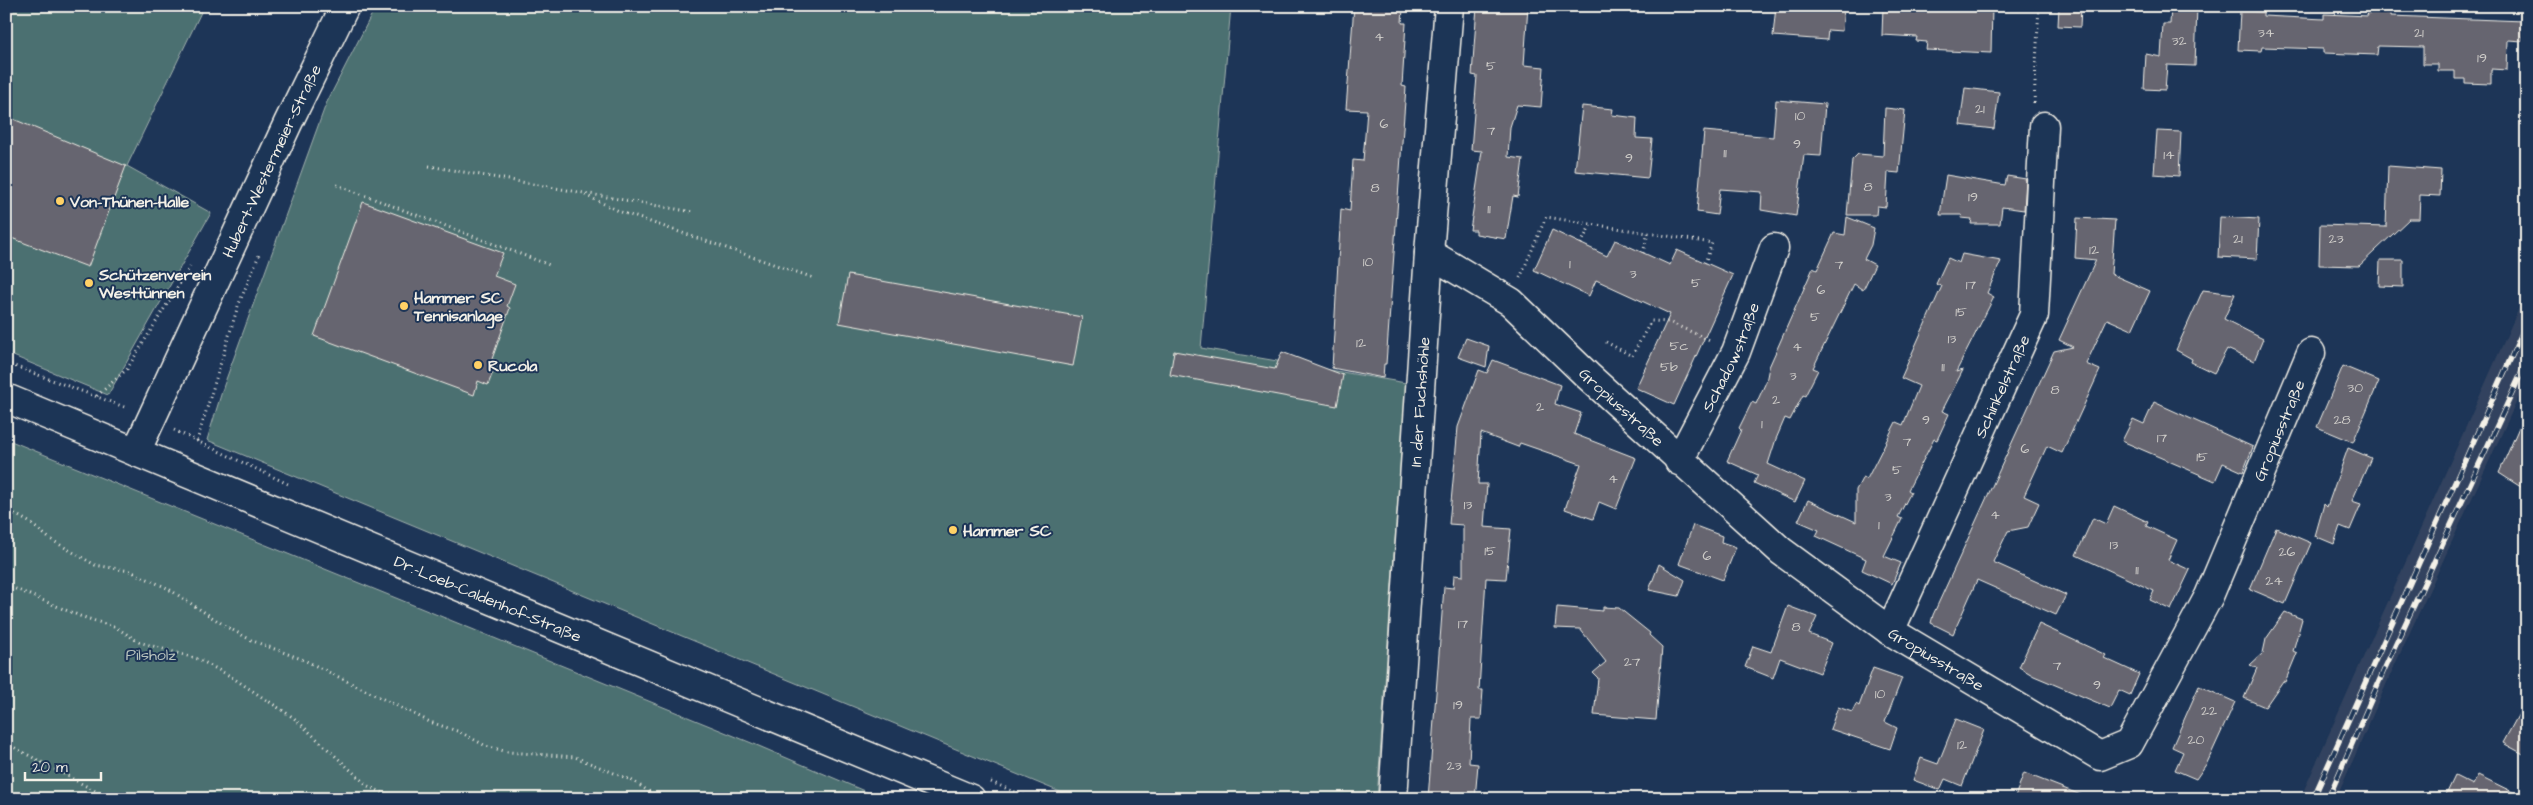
<svg xmlns="http://www.w3.org/2000/svg" width="2533" height="805" font-family="'Architects Daughter',sans-serif">
	<style>
		.built { fill: #33435e }
		.green { fill: #4c6f71; stroke: #a0b0ac }
		.building { fill: #666570; stroke: #f4f1e8 }
		.lines { fill: none; stroke-linecap: round; stroke-linejoin: round }
		.street-casing { stroke: #f4f1e8; stroke-width: 31 }
		.secondary-casing { stroke: #f4f1e8; stroke-width: 31 }
		.path { stroke: #f4f1e8; stroke-width: 3; stroke-dasharray: 1 4; stroke-linecap: butt }
		.street { stroke: #1d3557; stroke-width: 28 }
		.secondary { stroke: #1d3557; stroke-width: 28 }
		.rail-casing { stroke: #f4f1e8; stroke-width: 5.5 }
		.rail { stroke: #1d3557; stroke-width: 4; stroke-dasharray: 11; stroke-linecap: butt }
		.poi-dot { fill: #ffd166; stroke: #1d3557; stroke-width: 2 }
		.labels { text-anchor: middle; stroke-width: 4; stroke-linejoin: round; paint-order: stroke }
		.number-label { font-size: 14px; fill: #d0ceca }
		.street-label { font-size: 16px; fill: #f4f1e8; stroke: #1d3557 }
		.poi-label { font-size: 16px; font-weight: bold; fill: #f4f1e8; stroke: #1d3557; text-anchor: start }
		.park-label { font-size: 16px; fill: #b9c4be; stroke: #1d3557 }
	</style>
	<rect width="100%" height="100%" fill="#1d3557"/>
	<filter id="ink" filterUnits="userSpaceOnUse"><feTurbulence type="fractalNoise" baseFrequency=".02" numOctaves="2"/><feDisplacementMap in="SourceGraphic" scale="10" xChannelSelector="R" yChannelSelector="G"/><feConvolveMatrix kernelMatrix="1 2 1 2 8 2 1 2 1" color-interpolation-filters="sRGB"/></filter>
	<g filter="url(#ink)">
		<path class="built" d="M2527,290V379L2392,671L2336,799H2300Z"/>
		<path class="green" d="M6,6H204L127,166L211,213L108,395L6,353Z
			M376,6H1231L1201,348L1406,383L1377,799H1077L207,440L224,385L326,104Z
			M6,439L754,744L883,799H6Z"/>
		<path class="building" d="M1354,6L1403,8L1402,23H1406L1402,86L1406,87L1386,364H1384L1383,378L1332,368L1341,209L1350,211L1353,160L1363,161L1367,110L1346,109Z
			M1477,6H1528L1524,65L1544,67L1541,107L1517,105L1510,127L1508,157L1523,159L1518,197L1513,196L1506,239L1476,234V230H1470L1482,151L1471,150L1477,76L1472,75Z
			M1776,6H1844L1842,31L1828,30L1827,40L1773,36Z
			M1883,6H1992L1991,53L1926,50L1927,42L1916,41L1917,37L1882,35Z
			M2059,6H2081L2080,27L2058,26Z
			M2171,6H2197L2195,66L2167,65L2165,90L2144,89L2146,54L2161,57L2163,24H2170Z
			M2240,11L2263,12V16L2324,19V14L2368,16L2367,13H2391V16L2524,21L2523,41L2508,40L2507,70L2491,69V84L2465,83V79H2455V71H2438V64H2423V47L2378,46L2377,55L2323,53V49L2262,47L2261,51L2238,50Z
			M1965,88L1999,92L1994,129L1960,125Z
			M1776,100L1825,104L1821,156L1804,155L1796,216L1761,210L1762,192L1720,189L1717,215L1697,212L1704,131L1773,137Z
			M1582,106L1613,109L1612,115L1637,118L1636,138L1652,139L1648,178L1575,171Z
			M1885,108L1905,110L1899,173L1888,172L1886,207L1877,206L1876,215H1847L1852,160L1858,154L1883,156Z
			M6,116L126,166L88,267L6,236Z
			M2157,131L2181,132L2179,176L2154,174Z
			M2388,166L2441,170L2440,196L2420,195L2419,219H2409L2359,266L2319,265L2320,225L2386,227Z
			M1946,175L2005,185L2007,176L2026,179L2024,210L2002,207L2000,224H1971L1972,219L1961,218L1962,215H1940Z
			M363,202L503,253L494,276L515,284L507,306L510,308L492,359L497,361L488,385L478,381L474,395L314,336Z
			M1847,217L1874,228L1871,245L1864,259L1875,265L1863,290L1854,284L1813,368L1818,370L1805,396L1803,395L1790,420L1785,418L1776,439L1768,464L1805,481L1795,502L1754,483L1758,475L1727,461L1741,430L1739,428L1752,402L1756,404L1766,382L1769,367L1813,268L1817,270L1834,233L1845,235Z
			M2220,217L2259,219L2257,259L2218,257Z
			M2077,218L2115,220L2111,274L2150,291L2132,330L2107,319L2086,364L2100,370L2062,453L2047,446L2024,496L2039,503L2028,527L2008,531L1993,562L2066,595L2056,615L1977,580L1953,634L1931,623L1933,615L2054,351L2073,347L2059,340L2096,260L2075,258Z
			M1552,230L1607,256L1615,240L1670,265L1677,250L1733,275L1674,405L1636,388L1670,314L1596,280L1589,296L1534,270Z
			M1962,254L2001,261L1987,293L1994,297L1956,372L1963,370L1942,411L1949,414L1937,440L1934,439L1908,490L1911,492L1898,517L1902,519L1884,556L1901,563L1892,584L1862,570L1866,559L1816,536L1819,530L1798,521L1808,500L1856,522V490L1863,477L1867,479L1896,422L1903,425L1919,386L1901,378L1942,286L1936,284L1948,258L1959,263Z
			M2380,260H2403V287L2379,286Z
			M848,275L1082,317L1073,366L839,323Z
			M2203,290L2235,294L2224,319L2263,339L2254,361L2227,349L2214,373L2191,362L2192,359L2176,350Z
			M1466,338L1489,346L1486,367L1458,357Z
			M1174,351L1275,369L1282,352L1343,375L1337,406L1170,375Z
			M1493,360L1560,385L1555,404L1581,413L1574,434L1636,458L1616,509L1599,502L1593,519L1565,509L1581,464L1520,443L1518,447L1481,433L1478,484H1487L1484,527L1511,529L1506,579L1486,578L1479,690H1483L1481,719H1471L1469,763L1478,764L1475,799H1428L1444,587L1453,588L1454,575L1463,576V525L1449,524L1458,427L1479,370L1487,373Z
			M2343,366L2379,381L2353,442L2317,427Z
			M2154,402L2253,447L2243,472L2223,463L2215,481L2122,441L2133,419L2144,424Z
			M2527,409V491L2499,473Z
			M2348,448L2371,458L2352,501L2361,504L2350,530L2340,526L2334,544L2315,536L2324,504L2327,507Z
			M2114,506L2148,522L2146,526L2177,540L2168,560L2190,570L2171,610L2150,600L2154,591L2076,555L2093,518L2106,524Z
			M1693,525L1722,536L1721,542L1736,547L1723,580L1679,564Z
			M2276,528L2311,543L2285,604L2250,589Z
			M1659,564L1685,580L1679,596L1649,590Z
			M1788,606L1817,617L1809,634L1832,643L1820,673L1780,658L1773,678L1745,667L1753,646L1771,652Z
			M1557,607L1603,611V607L1619,608L1650,633L1649,635L1662,647L1656,720L1594,715L1598,678L1593,673L1606,662L1580,629L1555,628Z
			M2285,612L2302,619L2293,651L2297,653L2285,682L2283,681L2265,707L2244,698L2257,668L2250,665L2263,653L2266,639Z
			M2039,624L2106,655L2104,658L2139,674L2130,695L2119,690L2110,708L2034,676L2019,667Z
			M1873,668L1902,678L1885,722L1897,728L1890,749L1830,729L1838,707L1852,712L1856,704L1859,706Z
			M2199,686L2235,702L2207,763L2196,779L2175,770L2183,752L2172,747Z
			M2527,699V756L2503,743Z
			M1956,719L1984,730L1962,786L1945,779L1940,790L1913,780L1921,758L1938,764Z
			M2024,773L2086,797V799H2014Z
			M2478,775L2527,799H2444L2455,776L2473,785Z"/>
		<g class="lines">
			<defs>
				<g id="street">
					<path id="s1" d="M1429,253L1511,302L1588,376L1781,551L1890,631L2100,756L2129,744L2209,596L2311,353"/>
					<path id="s2" d="M136,452L288,123L345,6"/>
					<path id="s3" d="M1679,461L1736,352L1774,248"/>
					<path id="s4" d="M1890,631L2034,315L2044,126"/>
					<path id="s5" d="M1393,799L1429,253L1449,6"/>
				</g>
				<g id="secondary">
					<path id="s6" d="M6,398L971,799"/>
				</g>
			</defs>
			<use href="#street" class="street-casing"/>
			<use href="#secondary" class="secondary-casing"/>
			<path class="path" d="M2034,103L2039,6
				M429,166L693,212
				M337,185L552,266
				M585,195L621,212L814,278
				M1581,244L1591,224
				M1643,253L1648,233
				M1520,278L1546,217L1712,243L1705,263
				M1606,342L1632,356L1651,321L1669,322L1712,341
				M6,363L127,408
				M97,396L127,369L190,267
				M174,430L288,484
				M197,441L238,306L259,255
				M6,509L29,522L50,539L95,565L130,571L167,588L227,627L253,641L304,660L430,722L460,732L486,746L508,752L575,757L631,780L661,799
				M6,585L80,616L117,628L139,642L198,659L230,676L294,718L368,786L394,798L464,796L471,799
				M6,743L110,799
				M991,782L1032,799"/>
			<use href="#street" class="street"/>
			<use href="#secondary" class="secondary"/>
			<defs>
				<path id="rail" d="M2313,799L2527,322
					M2328,799L2384,670L2527,361"/>
			</defs>
			<use href="#rail" class="rail-casing"/>
			<use href="#rail" class="rail"/>
		</g>
	</g>
	<g class="poi-dot">
		<circle cx="60" cy="201" r="5"/>
		<circle cx="89" cy="283" r="5"/>
		<circle cx="404" cy="306" r="5"/>
		<circle cx="478" cy="365" r="5"/>
		<circle cx="953" cy="530" r="5"/>
	</g>
	<g class="labels">
		<g class="number-label">
			<text x="2266" y="37">34</text>
			<text x="2419" y="37">21</text>
			<text x="1379" y="41">4</text>
			<text x="2179" y="45">32</text>
			<text x="2482" y="62">19</text>
			<text x="1491" y="70">5</text>
			<text x="1980" y="113">21</text>
			<text x="1800" y="120">10</text>
			<text x="1384" y="128">6</text>
			<text x="1491" y="135">7</text>
			<text x="1797" y="148">9</text>
			<text x="1725" y="157">11</text>
			<text x="2169" y="159">14</text>
			<text x="1629" y="162">9</text>
			<text x="1868" y="191">8</text>
			<text x="1375" y="192">8</text>
			<text x="1973" y="201">19</text>
			<text x="1489" y="213">11</text>
			<text x="2238" y="243">21</text>
			<text x="2336" y="243">23</text>
			<text x="2094" y="254">12</text>
			<text x="1368" y="266">10</text>
			<text x="1570" y="268">1</text>
			<text x="1839" y="269">7</text>
			<text x="1633" y="278">3</text>
			<text x="1696" y="287">5</text>
			<text x="1971" y="289">17</text>
			<text x="1821" y="294">6</text>
			<text x="1961" y="316">15</text>
			<text x="1815" y="321">5</text>
			<text x="1952" y="343">13</text>
			<text x="1361" y="347">12</text>
			<text x="1679" y="350">5c</text>
			<text x="1797" y="351">4</text>
			<text x="1669" y="371">5b</text>
			<text x="1943" y="371">11</text>
			<text x="1793" y="380">3</text>
			<text x="2355" y="392">30</text>
			<text x="2055" y="394">8</text>
			<text x="1776" y="404">2</text>
			<text x="1540" y="411">2</text>
			<text x="1926" y="424">9</text>
			<text x="2342" y="424">28</text>
			<text x="1762" y="428">1</text>
			<text x="2162" y="442">17</text>
			<text x="1907" y="446">7</text>
			<text x="2025" y="453">6</text>
			<text x="2202" y="461">15</text>
			<text x="1897" y="474">5</text>
			<text x="1613" y="483">4</text>
			<text x="1888" y="501">3</text>
			<text x="1468" y="509">13</text>
			<text x="1995" y="519">4</text>
			<text x="1879" y="529">1</text>
			<text x="2114" y="549">13</text>
			<text x="1490" y="555">15</text>
			<text x="2287" y="556">26</text>
			<text x="1707" y="560">6</text>
			<text x="2137" y="574">11</text>
			<text x="2274" y="585">24</text>
			<text x="1463" y="628">17</text>
			<text x="1796" y="631">8</text>
			<text x="1632" y="666">27</text>
			<text x="2057" y="670">7</text>
			<text x="2097" y="689">9</text>
			<text x="1880" y="698">10</text>
			<text x="1458" y="709">19</text>
			<text x="2209" y="715">22</text>
			<text x="2196" y="744">20</text>
			<text x="1962" y="749">12</text>
			<text x="1454" y="770">23</text>
		</g>
		<g class="street-label">
			<text dy="6" stroke="none"><textPath href="#s2" startOffset="321">Hubert-Westermeier-Straße</textPath></text>
			<text dy="6" stroke="none"><textPath href="#s3" startOffset="116">Schadowstraße</textPath></text>
			<text dy="6" stroke="none"><textPath href="#s4" startOffset="269">Schinkelstraße</textPath></text>
			<text dy="6" stroke="none"><textPath href="#s5" startOffset="398">In der Fuchshöhle</textPath></text>
			<text dy="6" stroke="none"><textPath href="#s1" startOffset="248">Gropiusstraße</textPath></text>
			<text dy="6" stroke="none"><textPath href="#s1" startOffset="1222">Gropiusstraße</textPath></text>
			<text dy="6" stroke="none"><textPath href="#s6" startOffset="522">Dr.-Loeb-Caldenhof-Straße</textPath></text>
			<text dy="6" stroke="none"><textPath href="#s1" startOffset="652">Gropiusstraße</textPath></text>
		</g>
		<g class="poi-label">
			<text x="70" y="207">Von-Thünen-Halle</text>
			<text x="99" y="280">Schützenverein<tspan x="99" dy="18">Westtünnen</tspan></text>
			<text x="414" y="303">Hammer SC<tspan x="414" dy="18">Tennisanlage</tspan></text>
			<text x="488" y="371">Rucola</text>
			<text x="963" y="536">Hammer SC</text>
		</g>
		<g class="park-label">
			<text x="151" y="660">Pilsholz</text>
		</g>
	</g>
	<rect width="2533" height="805" fill="none" stroke="#1d3557" stroke-width="25"/>
	<rect x="12" y="12" width="2508" height="780" fill="none" stroke="#f4f1e8" stroke-width="2" filter="url(#ink)"/>
	<path d="M25 772v8h76v-8" fill="none" stroke="#f4f1e8" stroke-width="2.5"/>
	<text x="32" y="772" font-size="15" fill="#f4f1e8" stroke="#1d3557" stroke-width="4" paint-order="stroke">20 m</text>
</svg>
